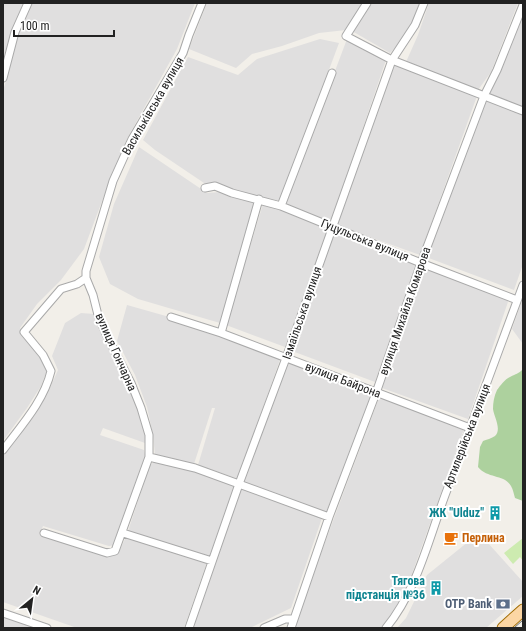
<svg xmlns="http://www.w3.org/2000/svg" width="526" height="631" font-family="'Roboto Condensed',sans-serif">
	<style>
		.residential { fill: #e0dfdf }
		.grass { fill: #cdebb0 }
		.forest { fill: #add19e }
		.lines { fill: none; stroke-linecap: round; stroke-linejoin: round }
		.street-casing { stroke: #a9a9a9; stroke-width: 9 }
		.primary-casing { stroke: #a06b00; stroke-width: 13 }
		.street { stroke: #fff; stroke-width: 7 }
		.primary { stroke: #fcd6a4; stroke-width: 11 }
		.tram { stroke: #707070; stroke-width: 1 }
		.labels { text-anchor: middle; stroke-width: 4; stroke-linejoin: round; paint-order: stroke }
		.street-label { font-size: 12px; fill: #222; stroke: #fff }
		.culture-label { font-size: 12px; font-weight: bold; fill: #0d838f; stroke: #fff; text-anchor: end }
		.food-label { font-size: 12px; font-weight: bold; fill: #c56008; stroke: #fff; text-anchor: start }
		.service-label { font-size: 12px; font-weight: bold; fill: #4e5e75; stroke: #fff; text-anchor: end }
	</style>
	<rect width="100%" height="100%" fill="#f2efe9"/>
	<path class="residential" d="M3,3H26L3,69Z
		M32,3H195L177,49L128,137L110,180L84,249L61,280L37,304L20,328L48,368L41,386L27,408L3,441V91L19,33Z
		M207,3H363L346,30L319,33L282,46L252,54L236,68L189,49Z
		M369,3H421L412,24L400,43L390,53L352,31Z
		M429,3H518L491,72L478,90L406,62L418,35Z
		M523,11V107L489,94Z
		M320,39L339,43L280,201L207,185L155,150L143,140L188,57L238,75L257,59Z
		M347,39L386,60L331,222L285,204Z
		M392,62L477,96L420,255L336,225Z
		M485,98L523,113V264L514,290L426,257Z
		M139,147L207,193L220,192L256,201L220,323L138,299L110,284L99,257L114,204Z
		M263,204L280,209L328,228L285,347L226,325Z
		M335,231L418,261L375,382L292,351Z
		M424,265L510,296L468,419L382,388Z
		M523,298V344L512,329Z
		M127,305L219,331L282,354L238,479L198,465L215,408H212L194,464L155,455L153,435L147,407L135,375L117,341Z
		M81,313L94,314L114,351L130,382L146,436L145,443L103,428L100,435L144,450L146,458L115,545L109,546L43,526L41,531L110,554L118,553L126,537L207,562L184,628H77L3,602V454L49,390L58,370L52,356L65,323Z
		M288,361L373,392L326,513L246,484L244,480Z
		M380,395L465,426L408,585L393,612L382,628H293Z
		M154,462L194,470L235,486L210,557L128,531L150,465Z
		M241,489L322,518L291,608L250,628H192Z
		M479,533L523,582V596L486,628H397L406,618L427,575Z
		M3,614L41,628H3Z"/>
	<path class="grass" d="M523,538V561L520,557L513,564L504,553Z"/>
	<path class="forest" d="M523,369V501L515,498C514,495 513,489 511,486C504,474 488,479 478,467L480,447L483,441C486,440 492,438 495,436C502,429 494,417 493,409C493,403 494,396 497,390C500,386 505,379 510,377C517,373 517,375 523,369Z"/>
	<g class="lines">
		<defs>
			<path id="street" d="M367,3L346,36L392,60L523,111
				M3,78L15,32L28,3
				M205,188L215,186L232,193L281,206L421,263L517,300
				M281,206L332,73
				M171,317L221,333L470,428
				M221,333L259,199
				M3,450C21,426 44,401 51,371L43,355L24,332L61,289L77,284L86,278
				M149,457L195,468L329,517
				M44,533L107,553L115,551L149,457V435L141,408L131,383L106,334L98,315L93,295L86,278V271L113,181L132,139L183,53L189,35L202,3
				M123,533L212,561
				M3,613L47,628
				M189,628L239,484L286,358L392,60L415,25L424,3
				M264,628L285,619H294
				M291,628L329,517L376,393L421,263L484,96L497,70L523,5
				M386,628C418,589 429,537 447,490C472,421 498,353 523,285"/>
			<path id="primary" d="M503,628L523,610"/>
		</defs>
		<use href="#street" class="street-casing"/>
		<use href="#primary" class="primary-casing"/>
		<use href="#street" class="street"/>
		<use href="#primary" class="primary"/>
		<path class="tram" d="M514,628L523,620"/>
	</g>
	<defs>
		<symbol id="building-bare" viewBox="-9 -9 18 18"><path d="M-4-6H4V6H1V3H-1V6H-4ZM-2.5-4.3h1.7v1.8h-1.7ZM.8-4.3h1.7v1.8H.8ZM-2.5-1h1.7V.8h-1.7ZM.8-1h1.7V.8H.8Z" fill="#0f9aa8" stroke="#fff" stroke-width="2.5" paint-order="stroke"/></symbol>
		<symbol id="cafe-bare" viewBox="-9 -9 18 18"><path d="M-5.5-4.5H6V0H3Q3 3.5 0 3.5H-2.5Q-5.5 3.5-5.5 0ZM3-3.2v2h1.7v-2ZM-6 4.5H4V6H-6Z" fill="#e8710a" stroke="#fff" stroke-width="2.5" paint-order="stroke"/></symbol>
		<symbol id="bank-bare" viewBox="-9 -9 18 18"><path d="M-6-4H6V4H-6ZM0-2.3a2.3 2.3 0 1 0 0 4.6a2.3 2.3 0 1 0 0-4.6Z" fill="#5c6f8a" stroke="#fff" stroke-width="2.5" paint-order="stroke"/></symbol>
	</defs>
	<g fill-rule="evenodd">
		<use href="#building-bare" x="485" y="503" width="20" height="20"/>
		<use href="#cafe-bare" x="441" y="528" width="20" height="20"/>
		<use href="#building-bare" x="426" y="578" width="20" height="20"/>
		<use href="#bank-bare" x="493" y="594" width="20" height="20"/>
	</g>
	<g class="labels">
		<g class="street-label">
			<text transform="translate(153 106) rotate(-60)" y="4">Васильківська вулиця</text>
			<text transform="translate(365 240) rotate(22)" y="4">Гуцульська вулиця</text>
			<text transform="translate(405 311) rotate(-71)" y="4">вулиця Михайла Комарова</text>
			<text transform="translate(302 313) rotate(-71)" y="4">Ізмаїльська вулиця</text>
			<text transform="translate(116 352) rotate(66)" y="4">вулиця Гончарна</text>
			<text transform="translate(343 380) rotate(21)" y="4">вулиця Байрона</text>
			<text transform="translate(467 436) rotate(-69)" y="4">Артилерійська вулиця</text>
		</g>
		<g class="culture-label">
			<text x="484" y="517">ЖК "Ulduz"</text>
			<text x="425" y="585">Тягова<tspan x="425" dy="14">пiдстанцiя №36</tspan></text>
		</g>
		<g class="food-label">
			<text x="462" y="542">Перлина</text>
		</g>
		<g class="service-label">
			<text x="492" y="608">OTP Bank</text>
		</g>
	</g>
	<rect width="526" height="631" fill="none" stroke="#222222" stroke-width="8"/>
	<g transform="translate(32 599) rotate(29)" stroke="#ffffff" stroke-width="3" paint-order="stroke">
	<path d="M0-3L7 15L0 10L-7 15Z" fill="#222222"/>
	<text y="-6" font-size="11" font-weight="bold" text-anchor="middle" fill="#222222">N</text>
	</g>
	<path d="M14 30v6h100v-6" fill="none" stroke="#222222" stroke-width="2"/>
	<text x="20" y="30" font-size="12" fill="#222222" stroke="#ffffff" stroke-width="3" paint-order="stroke">100 m</text>
</svg>
